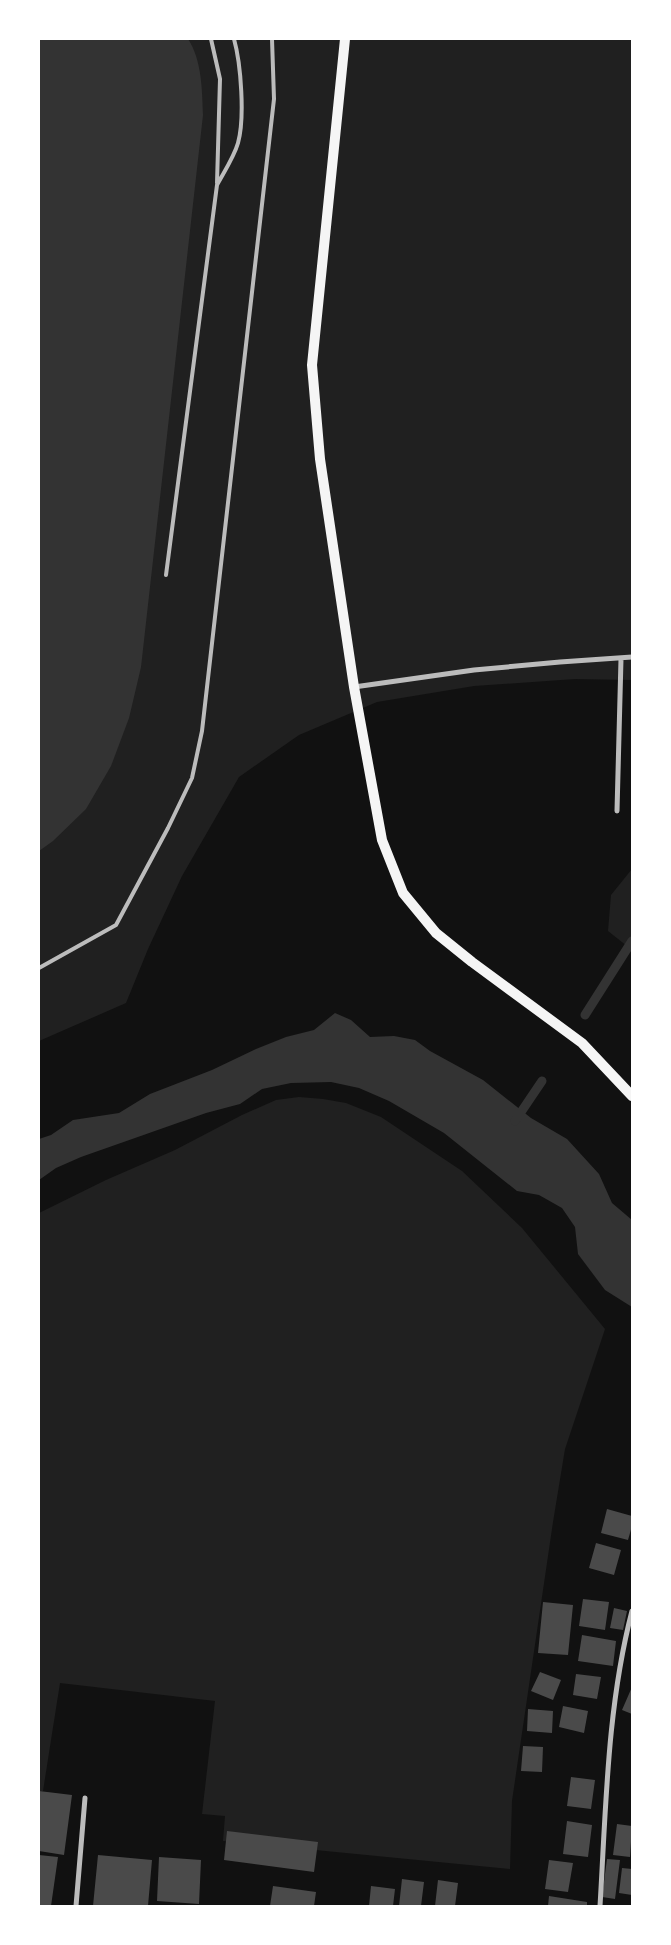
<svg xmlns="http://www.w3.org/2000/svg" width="671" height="1945" font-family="Arial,sans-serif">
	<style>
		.green { fill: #202020 }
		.water { fill: #333 }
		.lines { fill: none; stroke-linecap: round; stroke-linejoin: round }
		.stream { stroke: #333; stroke-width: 9 }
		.building { fill: #4a4a4a }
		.service { stroke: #bcbcbc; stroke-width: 4 }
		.minor { stroke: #bcbcbc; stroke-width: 5 }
		.secondary { stroke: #f5f5f5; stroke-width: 10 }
	</style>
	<rect width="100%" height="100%" fill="#111"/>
	<path class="green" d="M39,39H632V680L575,679L474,686L377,702L299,735L239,777L182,876L148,949L126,1003L39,1041Z
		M632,869V950L608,931L611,895Z
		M299,1097L323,1099L346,1103L381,1117L462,1171L522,1228L605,1329L565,1449L553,1522L512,1801L510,1869L223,1841L225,1816L202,1814L215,1701L60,1683L43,1791H39V1213L106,1180L175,1150L242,1115L276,1100Z"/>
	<path class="water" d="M39,39H188C202,60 202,90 203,115L141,667L129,718L111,766L86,809L53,841L39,851Z
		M335,1013L351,1020L370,1037L394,1036L415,1040L430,1051L483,1080L531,1118L567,1139L599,1174L612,1203L632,1220V1307L605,1290L578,1254L575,1227L562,1208L539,1195L517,1191L444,1133L389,1101L359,1088L331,1082L291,1083L262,1089L240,1104L206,1113L81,1157L56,1168L39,1180V1139L51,1135L73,1120L119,1113L150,1094L212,1070L256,1049L286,1037L314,1030Z"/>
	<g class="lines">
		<path class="stream" d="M585,1015L632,941
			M515,1121L542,1081"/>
	</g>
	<path class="building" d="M607,1509L632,1516V1526L628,1540L601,1533Z
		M596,1543L621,1550L614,1575L589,1568Z
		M583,1599L609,1602L605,1630L579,1626Z
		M543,1602L573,1605L568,1655L538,1653Z
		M614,1608L627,1611L623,1630L610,1628Z
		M582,1635L616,1641L613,1666L578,1661Z
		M540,1672L561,1680L553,1700L531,1691Z
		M576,1674L601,1677L597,1699L573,1695Z
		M632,1687V1714L622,1710Z
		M563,1706L588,1711L584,1733L559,1727Z
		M528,1709L553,1711L552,1733L527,1731Z
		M523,1746L543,1747L542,1772L521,1771Z
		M571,1777L595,1780L591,1809L567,1806Z
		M39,1791L72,1795L64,1855L39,1851Z
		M567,1821L592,1825L588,1857L563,1854Z
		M617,1824L632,1826L630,1857L613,1855Z
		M227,1831L318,1842L314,1872L224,1860Z
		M39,1855L58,1857L51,1906H39Z
		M98,1855L152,1860L148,1906H93Z
		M159,1857L201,1860L199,1904L157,1901Z
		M607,1859L620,1860L615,1899L602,1897Z
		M549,1860L573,1863L568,1892L545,1889Z
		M622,1868L632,1869V1895L619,1893Z
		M402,1879L424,1882L421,1906H399Z
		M438,1880L458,1883L455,1906H435Z
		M273,1886L316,1892L314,1906H270Z
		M371,1886L395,1889L393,1906H369Z
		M549,1896L587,1902V1906H548Z"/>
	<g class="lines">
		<path class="service" d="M211,39L220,79L217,183
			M166,575L217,185C224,172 234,157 238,143C245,118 241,64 234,39
			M39,968L116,925L168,828L192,778L202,731L274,99L272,39"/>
		<path class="minor" d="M354,687L474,670L560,662L632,657
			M617,811L621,659
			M76,1906L85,1798
			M600,1906C606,1808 607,1707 632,1611"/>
		<path class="secondary" d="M345,39L312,365L320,459L354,687L382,840L403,893L436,933L472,962L582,1043L632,1096"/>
	</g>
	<rect width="671" height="1945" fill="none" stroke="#ffffff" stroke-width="80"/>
</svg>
